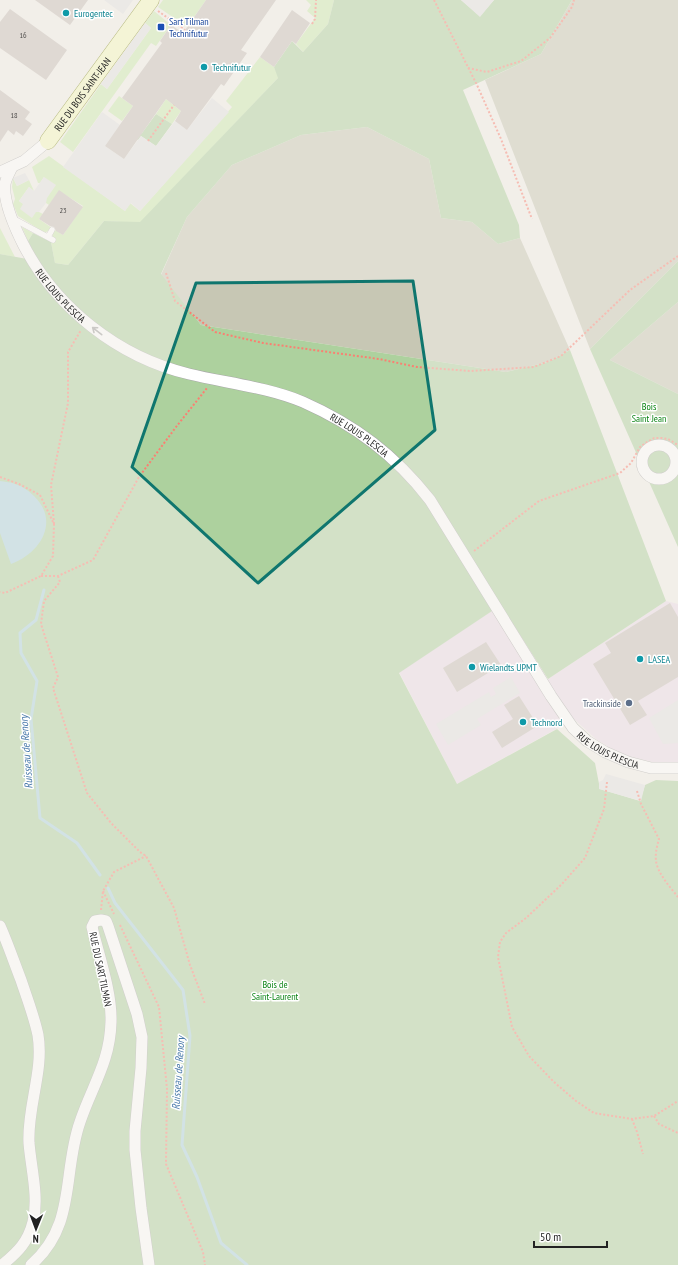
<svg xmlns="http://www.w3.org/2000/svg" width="678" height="1265" font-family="'PT Sans Narrow',sans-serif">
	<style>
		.industrial { fill: #ebdbe8 }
		.construction { fill: #c7c7b4 }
		.grass { fill: #cdebb0 }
		.forest { fill: #add19e }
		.parking { fill: #e2e2e2 }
		.water { fill: #aad3df }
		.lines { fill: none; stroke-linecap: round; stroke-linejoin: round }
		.stream { stroke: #aad3df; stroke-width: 3 }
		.building { fill: #c7bfb8 }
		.lane-casing { stroke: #a9a9a9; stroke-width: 6 }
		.street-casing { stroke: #a9a9a9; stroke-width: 12 }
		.secondary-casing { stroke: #707d05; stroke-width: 17 }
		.path { stroke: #fa8072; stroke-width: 2; stroke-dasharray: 2 2; stroke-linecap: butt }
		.lane { stroke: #fff; stroke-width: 5.5 }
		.street { stroke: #fff; stroke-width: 11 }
		.secondary { stroke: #f7fabf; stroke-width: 16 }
		.oneway { stroke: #9c9c9c }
		.marked { fill: none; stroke: #0f766e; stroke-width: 3; stroke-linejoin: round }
		.culture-dot { fill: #0f9aa8; stroke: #fff; stroke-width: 1.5 }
		.transit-dot { fill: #1a4fb4; stroke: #fff; stroke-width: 1.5 }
		.service-dot { fill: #5c6f8a; stroke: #fff; stroke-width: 1.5 }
		.labels { text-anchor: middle; stroke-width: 3; stroke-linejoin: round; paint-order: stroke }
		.number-label { font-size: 8px; fill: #4b4948 }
		.culture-label { font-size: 10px; fill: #0d838f; stroke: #fff; text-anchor: start }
		.transit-label { font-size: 10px; fill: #164399; stroke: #fff; text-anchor: start }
		.street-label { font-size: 10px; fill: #222; stroke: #fff }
		.park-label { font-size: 10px; fill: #0c8416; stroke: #fff }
		.service-label { font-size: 10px; fill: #4e5e75; stroke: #fff; text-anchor: end }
		.water-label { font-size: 11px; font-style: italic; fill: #4a7aab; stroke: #fff }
	</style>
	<rect width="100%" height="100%" fill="#f2efe9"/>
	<path class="industrial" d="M666,601L678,604V764L656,763L628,756L612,749L596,739L574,719L457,784L399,672L493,610L538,683L548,679Z"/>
	<path class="construction" d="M572,0H678V261L590,349L485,80L541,54Z
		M367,127L429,159L441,218L472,222L498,244L520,238L570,350L548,362L506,372L201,325L161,275L187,217L232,165L301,135Z
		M678,302V394L610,360Z"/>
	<path class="grass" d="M163,0H206L187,27L158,7Z
		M306,0H334L328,24L303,52L296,44L315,18L307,11L311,5Z
		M154,11L171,25L156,46L151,43L73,152L60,142L101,84L107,89L151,28L145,23Z
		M260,57L274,67L279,77L140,223L104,221L68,265L55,263L51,242L53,243L56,239L53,237L52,234L55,230L63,235L83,206L59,191L49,205L46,203L44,177L40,183H38L32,167L49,156L125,211L130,203L140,211L232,107L226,101Z
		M119,96L133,106L122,121L108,111Z
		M166,99L181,111L172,124L156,114Z
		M13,178L17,186L29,180L34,191L29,187L19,201L36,212H39L43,214L39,219L52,228L45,233L18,216L13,204L15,199L12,187Z
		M22,227L33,233L28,241Z
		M0,228L15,257L0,254Z"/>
	<path class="forest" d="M334,0H461L480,16L494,0H572L541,54L463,90L519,225L520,238L498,244L472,222L441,218L429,159L367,127L301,135L232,165L187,217L161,274L201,325L506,372L548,362L570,350L666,601L548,679L501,605L399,673L457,784L557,729L595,763L600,789L640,801L645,785L656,780L678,781V1265H0V254L38,261L28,241L33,233L51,242L55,263L68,265L104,221L140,222L278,78L274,67L292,41L303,52L328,24Z
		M156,114L172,124L156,146L141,136L138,140L132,136L142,133Z
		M678,261V302L610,360L678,394V547L590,349Z"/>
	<path class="parking" d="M104,0H133L123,14Z
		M461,0H494L480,17Z
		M145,23L151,28L107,89L101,84Z
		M212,98L229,112L140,211L131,203L125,211L63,167L102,112L120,125L105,146L124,159L141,136L156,146L175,121L187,130Z
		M25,173L29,180L17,186L13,178Z
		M44,177L56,185L47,198L46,203L39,212H36L32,218L20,209L23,204L19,201L29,187L34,191Z
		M511,677L520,693L477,719L481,725L448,745L436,724L489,692L491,697L496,694L493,688Z
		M678,700V743L663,744L649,718Z
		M606,774L645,785L641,801L599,789V782L603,780Z"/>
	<path class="water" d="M0,481C5,482 11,482 15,484C22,486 29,491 34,496C60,521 41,553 11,564L0,533Z"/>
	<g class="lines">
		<path class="stream" d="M44,590L36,620L20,633L21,653L37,681L31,719L40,818L77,843L100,875
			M108,888L115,903L183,990L190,1036L182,1145L197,1177L221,1243L247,1265"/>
	</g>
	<path class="building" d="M35,0H88L70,25Z
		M206,0H276L241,50L247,53L224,86L221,84L187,130L175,121L181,111L166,99L124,159L105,146L133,106L122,98L162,43L160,41L171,25L183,33Z
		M10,9L67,50L46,80L0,48V22Z
		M292,10L310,23L296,44L292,41L274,67L260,57Z
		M0,90L30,112L25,119L32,124L23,136L16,131L14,135L8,130L0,142Z
		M59,190L83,207L63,235L56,231L54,227L50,226L39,219Z
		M670,603L678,617V677L638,701L647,715L630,725L593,664L611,653L605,643Z
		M486,642L501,665L457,692L443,668Z
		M519,696L533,718L534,717L539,725L502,748L492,732L513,719L504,705Z"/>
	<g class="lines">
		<defs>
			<path id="lane" d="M12,218L53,240
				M48,237L52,230"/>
			<g id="street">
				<path id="s1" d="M12,167C10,172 6,178 5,184C3,202 15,228 23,244C56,308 118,357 189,374C226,383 267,387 303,402C355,425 395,455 430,500L551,696L573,728L587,741L605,752L628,762L651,768H678"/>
				<path d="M0,172L24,161L48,141"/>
				<circle cx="659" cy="462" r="17"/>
				<path d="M0,926C8,944 14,962 21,980C27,998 34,1016 38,1035C44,1071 27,1107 29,1143C31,1168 39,1197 33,1222C28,1242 18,1252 2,1265"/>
				<path d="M31,1265C77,1225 62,1173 80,1122C92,1086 110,1062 111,1022C112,993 99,956 92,927L95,921L101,920L106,921L108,926L137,1014L142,1037L141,1068L135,1131V1150L141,1208L149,1265"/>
			</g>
			<g id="secondary">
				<path id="s2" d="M48,141L151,0"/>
			</g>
		</defs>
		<use href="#lane" class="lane-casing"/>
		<use href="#street" class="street-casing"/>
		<use href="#secondary" class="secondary-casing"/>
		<path class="path" d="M434,0L477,85L501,139L532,219
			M158,11L185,30
			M312,24L315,19L316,0
			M468,68L487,72L521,61L550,38L572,7L574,0
			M148,141L174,105
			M166,273L175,301L215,332L263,343L379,359L417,367L470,371L534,367L561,356L630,290L678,256
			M0,477L19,484L40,495L54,524L53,556L41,576L5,593L0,592
			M54,524L51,485L68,403V352L81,330
			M474,551L539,501L620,473L631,463L640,447L647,442L654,438H662L668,439L678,445
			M41,576H58L93,560L139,477L176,427L207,388
			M58,576L60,582L44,601L41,624L58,677L53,688L87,793L111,823L140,852L146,856L174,908L190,965L205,1004
			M607,782L604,809L585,858L562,884L526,918L506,933L500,942L498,957L512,1027L529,1056L554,1082L576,1101L594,1113L632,1119L654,1116L678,1101
			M637,791L641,804L659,839C657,846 655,854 656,861C658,874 670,887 678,897
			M103,891L114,914
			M101,910L103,891L114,872L146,856
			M120,925L159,1007L167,1089L166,1164L203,1252L205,1265
			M654,1116L659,1124L678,1133
			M632,1119L637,1132L643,1154"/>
		<use href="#lane" class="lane"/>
		<use href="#street" class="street"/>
		<use href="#secondary" class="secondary"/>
	</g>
	<defs><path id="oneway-shaft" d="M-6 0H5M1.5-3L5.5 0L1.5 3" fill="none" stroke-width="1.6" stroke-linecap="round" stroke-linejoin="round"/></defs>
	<use class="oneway" href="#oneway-shaft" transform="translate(97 331) rotate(-142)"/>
	<path d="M0 0H678V1265H0ZM413,281L435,430L258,583L132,467L196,283Z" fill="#f2efe9" fill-opacity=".55" fill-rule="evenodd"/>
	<path class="marked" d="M413,281L435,430L258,583L132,467L196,283Z"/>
	<g class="culture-dot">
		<circle cx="66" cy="13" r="4"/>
		<circle cx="204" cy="67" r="4"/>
		<circle cx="640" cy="659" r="4"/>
		<circle cx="472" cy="667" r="4"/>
		<circle cx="523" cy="722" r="4"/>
	</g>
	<rect class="transit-dot" x="157" y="23" width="8" height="8" rx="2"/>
	<circle class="service-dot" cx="629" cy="703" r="4"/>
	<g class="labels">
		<g class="number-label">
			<text x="23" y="38">16</text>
			<text x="14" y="118">18</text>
			<text x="63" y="213">23</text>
		</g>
		<g class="culture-label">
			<text x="74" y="17">Eurogentec</text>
			<text x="212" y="71">Technifutur</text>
			<text x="648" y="663">LASEA</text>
			<text x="480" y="671">Wielandts UPMT</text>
			<text x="531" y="726">Technord</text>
		</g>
		<g class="transit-label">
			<text x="169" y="25">Sart Tilman<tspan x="169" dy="12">Technifutur</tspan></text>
		</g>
		<g class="street-label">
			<text dy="4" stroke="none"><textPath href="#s2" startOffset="58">RUE DU BOIS SAINT-JEAN</textPath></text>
			<text dy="4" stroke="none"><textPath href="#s1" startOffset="146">RUE LOUIS PLESCIA</textPath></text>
			<text dy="4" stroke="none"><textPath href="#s1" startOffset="482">RUE LOUIS PLESCIA</textPath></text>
			<text dy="4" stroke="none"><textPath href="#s1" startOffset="890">RUE LOUIS PLESCIA</textPath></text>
			<text transform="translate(101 969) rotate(78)" y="4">RUE DU SART TILMAN</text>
		</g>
		<g class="park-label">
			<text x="649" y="410">Bois<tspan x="649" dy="12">Saint Jean</tspan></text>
			<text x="275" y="988">Bois de<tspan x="275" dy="12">Saint-Laurent</tspan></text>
		</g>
		<g class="service-label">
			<text x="621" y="707">Trackinside</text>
		</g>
		<g class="water-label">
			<text transform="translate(26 752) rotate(-94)" y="4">Ruisseau de Renory</text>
			<text transform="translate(178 1073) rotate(-86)" y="4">Ruisseau de Renory</text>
		</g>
	</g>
	<g transform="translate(36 1229) rotate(181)" stroke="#ffffff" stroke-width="3" paint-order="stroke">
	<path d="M0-3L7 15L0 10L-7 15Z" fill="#222222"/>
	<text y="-6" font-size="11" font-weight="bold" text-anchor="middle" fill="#222222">N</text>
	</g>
	<path d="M534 1241v6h73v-6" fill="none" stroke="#222222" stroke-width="2"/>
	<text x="540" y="1241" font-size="12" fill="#222222" stroke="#ffffff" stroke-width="3" paint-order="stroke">50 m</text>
</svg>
